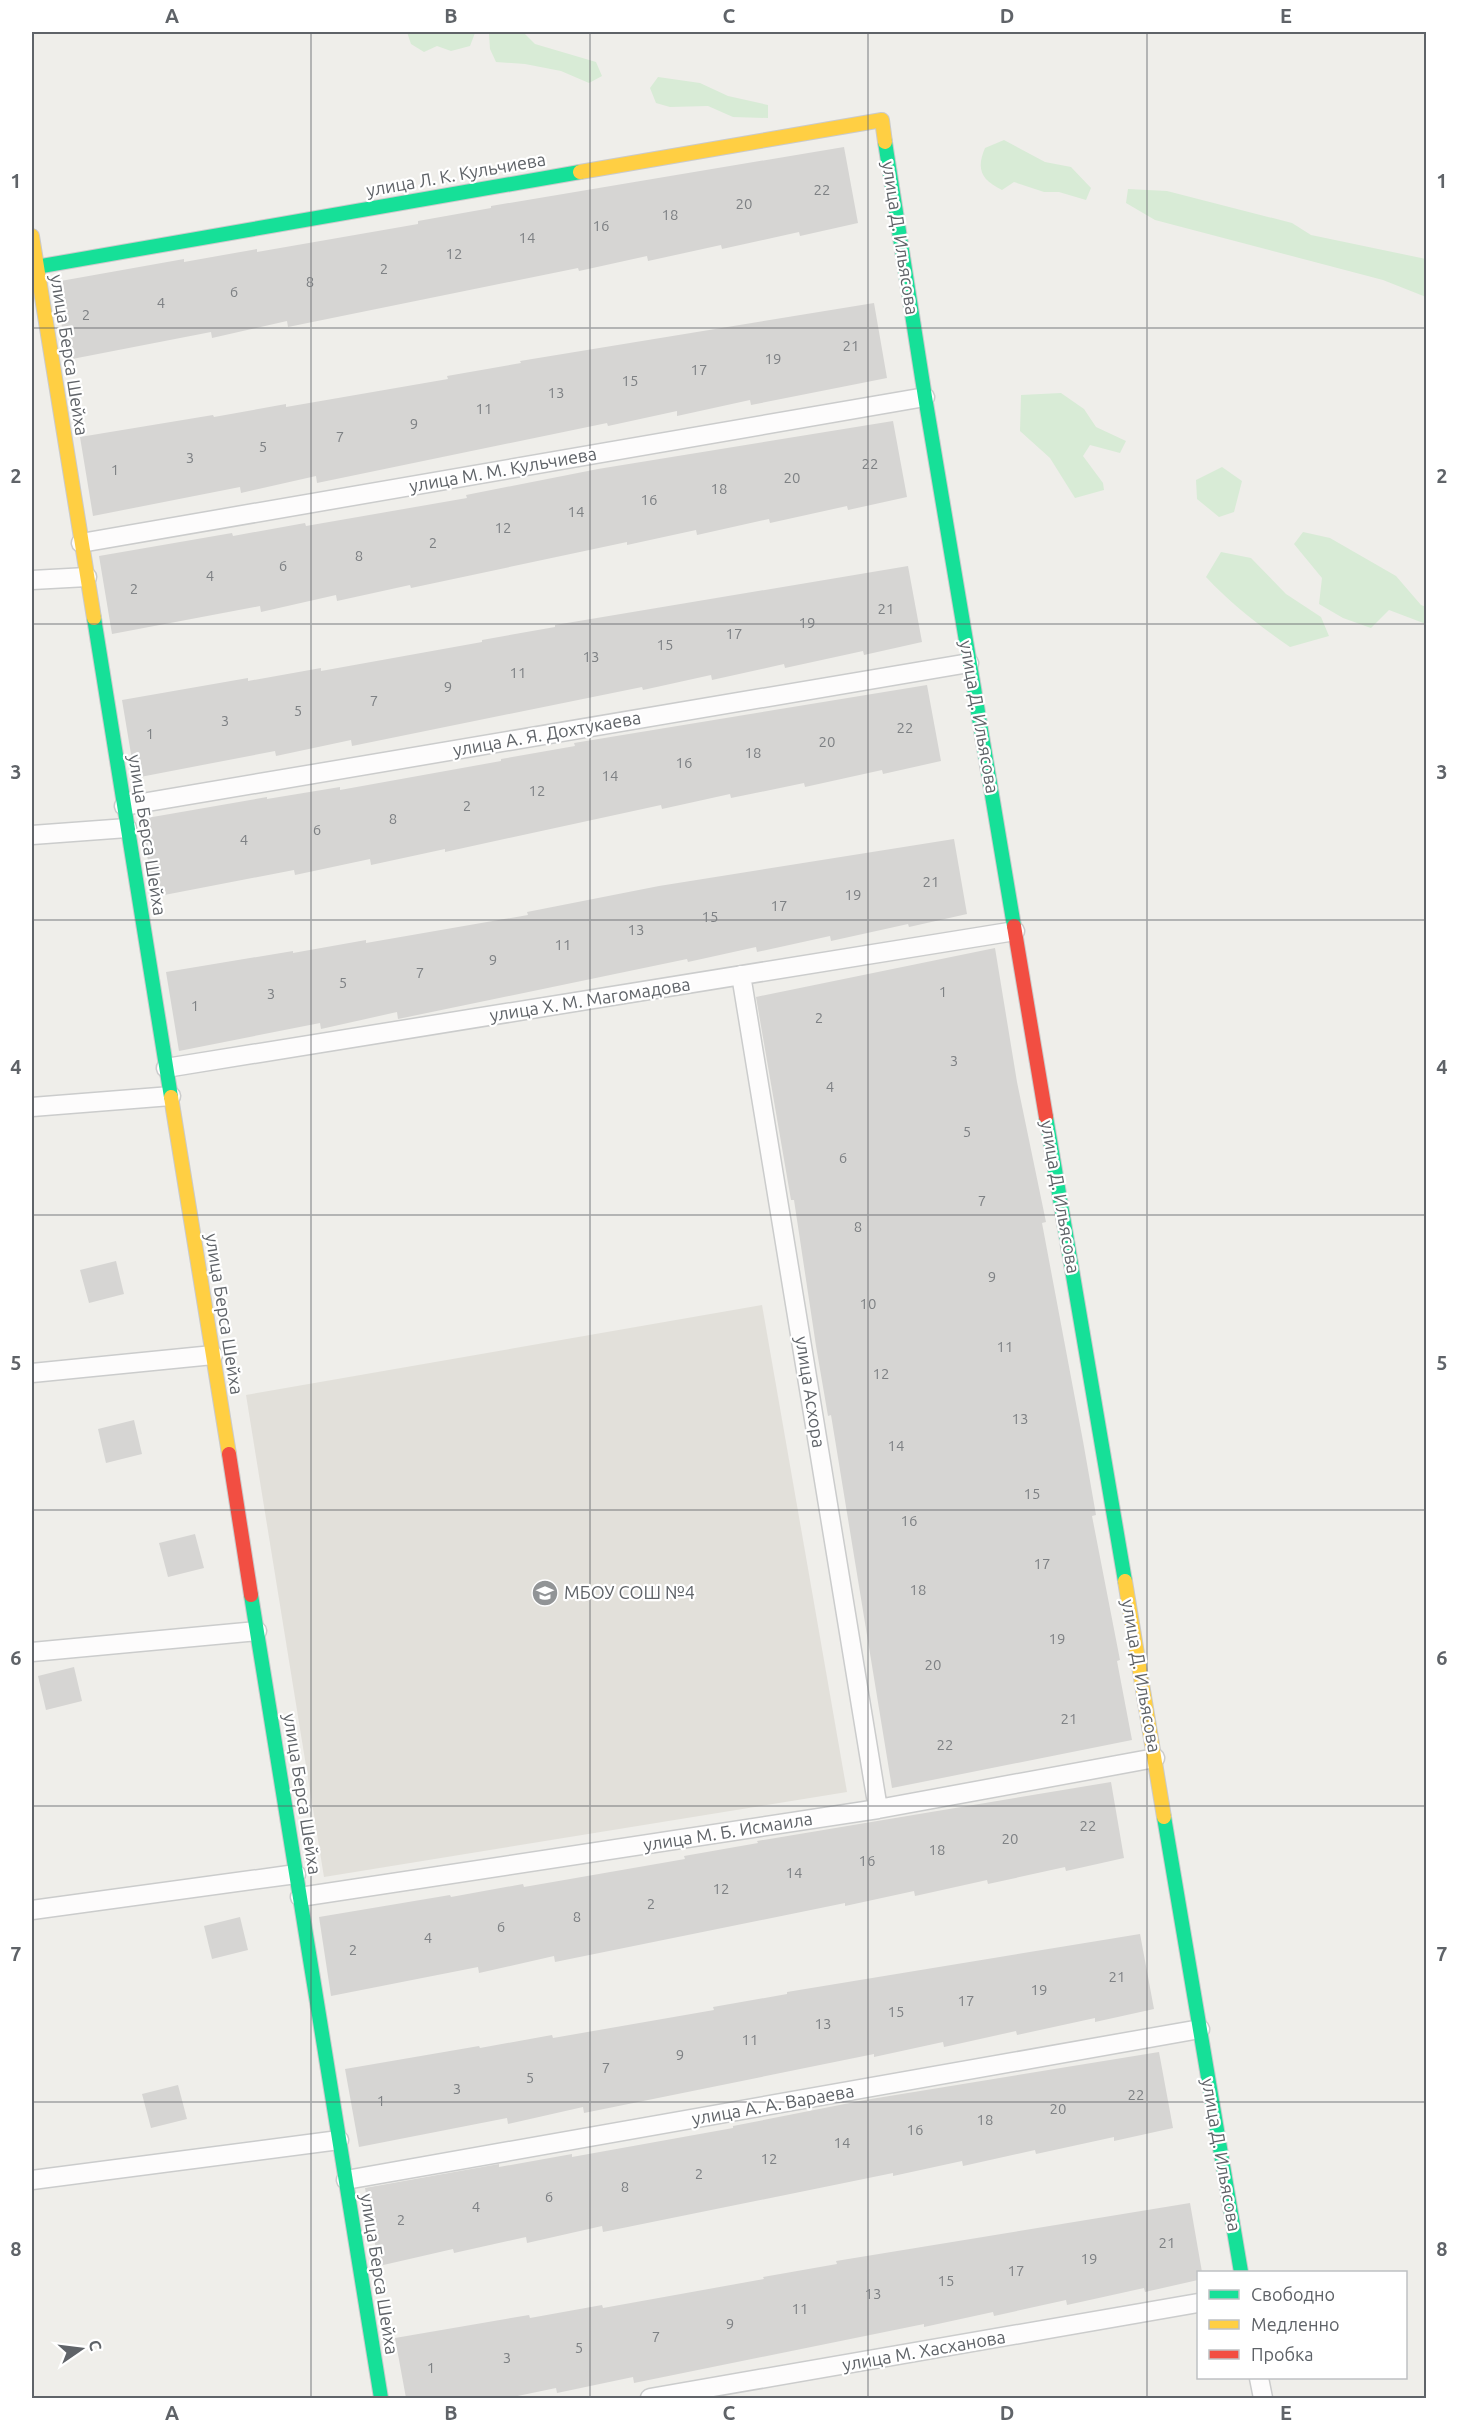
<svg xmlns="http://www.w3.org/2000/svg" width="1458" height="2430" font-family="Ubuntu,sans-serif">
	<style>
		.education { fill: #e2e0da }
		.green { fill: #d8ebd6 }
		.building { fill: #d6d5d3 }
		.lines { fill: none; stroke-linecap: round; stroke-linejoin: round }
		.street-casing { stroke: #cbcccc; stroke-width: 21 }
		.fast-casing { stroke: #cacacb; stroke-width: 16 }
		.slow-casing { stroke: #cacacb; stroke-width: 16 }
		.jam-casing { stroke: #cacacb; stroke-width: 16 }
		.street { stroke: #fdfcfc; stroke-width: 18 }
		.fast { stroke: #16e098; stroke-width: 14 }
		.slow { stroke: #ffcf43; stroke-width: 14 }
		.jam { stroke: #f24e42; stroke-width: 14 }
		.grid { fill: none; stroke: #5f6368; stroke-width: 1.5; stroke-opacity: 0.55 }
		.labels { text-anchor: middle; stroke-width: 4.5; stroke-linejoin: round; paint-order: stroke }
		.number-label { font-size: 15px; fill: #7e8184 }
		.street-label { font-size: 18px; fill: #5f6368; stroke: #fff }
		.poi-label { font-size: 18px; fill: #5f6368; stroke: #fff; text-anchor: start }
		.neatline { fill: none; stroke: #5f6368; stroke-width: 2 }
		.grid-label { font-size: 20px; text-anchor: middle; font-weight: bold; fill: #5f6368 }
	</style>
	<rect width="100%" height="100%" fill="#efeeea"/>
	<path class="education" d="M762,1305L847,1792L324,1877L246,1395Z"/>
	<path class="green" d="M407,32H523L535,44L596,62L602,76L589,83L561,71L525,64L496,62L490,49L489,34L475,33L470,46L451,51L437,46L424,52L411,44Z
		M658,77L700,83L728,96L768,105V118L733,117L708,106L670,107L656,103L650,88Z
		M1004,140L1045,162L1071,167L1091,188L1086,200L1059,192H1044L1014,182L1002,190C981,180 976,169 985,148Z
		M1128,189L1167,191L1292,223L1311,235L1426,259V297L1383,280L1155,220L1126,203Z
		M1061,393L1084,409L1096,427L1126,441L1120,453L1090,445L1083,456L1103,483L1104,490L1075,498L1050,458L1020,431L1021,395Z
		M1222,467L1242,481L1234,512L1219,517L1197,499L1196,480Z
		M1303,532L1330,538L1396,576L1421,605L1426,607V624L1389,610L1371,628L1343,618L1319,604L1322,578L1294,544Z
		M1221,552L1251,558L1286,594L1321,617L1329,636L1290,647C1260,626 1231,604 1206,577Z"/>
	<path class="building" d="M844,147L858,223L800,236L799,232L722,249L721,245L648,261L647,256L579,271L578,268L288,327L287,321L212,338L211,332L67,360L55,282L184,259V262L257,249V252L418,224V221L491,208V206Z
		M874,303L887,378L751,405L750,400L677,416V411L608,426L607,423L317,483L316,476L241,493L240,487L93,516L80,437L213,415L214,417L286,404V407L448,379L447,376L521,363L520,361Z
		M893,421L907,497L848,510L847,506L770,523L769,519L697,535L696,530L627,545V542L411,588L410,585L337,601L336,595L261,612L260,606L112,634L99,556L232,533L233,536L305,523L306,526L467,498L466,495L598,469Z
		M908,566L922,642L864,655L863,651L785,668L784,664L712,680L711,675L643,690L642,687L352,746L351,740L276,756L275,751L135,778L122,700L248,678V681L321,668V671L482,642V640L555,627V625Z
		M927,685L941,761L883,774L882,770L805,787L804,783L731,798L730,794L662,809L661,805L445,852V849L371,865L370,859L295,875L294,870L154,897L141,819L267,797V799L340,787V790L501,761V759L575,746L574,743Z
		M954,839L967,914L909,927L908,924L831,941L830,936L757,952L756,947L688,962L687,959L398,1019L397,1012L321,1029L320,1023L179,1051L166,972L293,951V953L366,940V943L528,915L527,912L659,886Z
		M995,948L1017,1082L1046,1222L1042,1223L1083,1441L1096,1515L1092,1516L1120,1660L1117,1661L1132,1740L892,1788L831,1415L828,1416L816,1346L794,1200H791L756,997Z
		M116,1261L124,1294L89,1303L80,1270Z
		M134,1420L142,1454L106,1463L98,1429Z
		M195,1534L204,1568L168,1577L159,1543Z
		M74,1667L82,1701L46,1710L38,1676Z
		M1111,1782L1124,1858L1066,1871L1065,1867L988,1884L987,1880L915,1896L914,1891L845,1906V1903L555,1962L554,1956L479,1973L478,1967L331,1996L319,1917L450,1895L451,1897L523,1884L524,1887L685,1859L684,1856L758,1843L757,1841Z
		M240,1917L248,1950L212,1959L204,1926Z
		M1140,1934L1154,2009L1095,2022V2018L1017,2035L1016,2031L944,2047L943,2042L874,2057V2054L584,2113L583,2107L508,2124L507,2118L359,2147L345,2069L479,2046L480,2048L552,2035L553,2038L714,2010L713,2007L787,1994V1992Z
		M1159,2052L1173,2128L1114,2141V2137L1036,2154L1035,2150L963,2166L962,2161L893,2176V2173L603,2232L602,2226L527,2243L526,2237L454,2253L453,2249L379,2266L365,2188L499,2164V2167L572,2154V2157L733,2128V2126L865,2100Z
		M178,2085L187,2119L151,2128L142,2094Z
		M1190,2203L1202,2272H1198V2280L1145,2292L1144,2288L1067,2305L1066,2300L994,2316L993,2312L924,2327V2324L634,2383L633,2377L557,2393L556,2388L508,2398H406L395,2338L529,2315L530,2318L602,2305L603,2308L764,2279L763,2277L837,2264L836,2261Z"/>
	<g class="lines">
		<defs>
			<path id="street" d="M81,543L925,397
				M32,580L87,577
				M124,806L969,663
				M32,835L127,828
				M741,975L878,1809
				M166,1068L1015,931
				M32,1107L171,1096
				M32,1373L213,1355
				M32,1652L257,1631
				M300,1897L878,1809L1155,1758
				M32,1910L296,1874
				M32,2180L339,2140
				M346,2180L1200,2029
				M1259,2378L1263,2398
				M650,2398L1198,2303"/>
			<path id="fast" d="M885,142L925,397L1014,926
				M36,267L580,172
				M94,618L171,1097
				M1046,1117L1125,1581
				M251,1595L381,2398
				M1164,1817L1241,2272"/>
			<path id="slow" d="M580,172L882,120L885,142
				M32,236L94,618
				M171,1097L229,1454
				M1125,1581L1164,1817"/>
			<path id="jam" d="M1014,926L1046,1117
				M229,1454L251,1595"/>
		</defs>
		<use href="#street" class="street-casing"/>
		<use href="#fast" class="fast-casing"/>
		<use href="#slow" class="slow-casing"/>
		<use href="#jam" class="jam-casing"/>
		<use href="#street" class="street"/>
		<use href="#fast" class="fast"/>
		<use href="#slow" class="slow"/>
		<use href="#jam" class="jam"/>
	</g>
	<path class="grid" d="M311,32V2398M590,32V2398M868,32V2398M1147,32V2398M32,328H1426M32,624H1426M32,920H1426M32,1215H1426M32,1510H1426M32,1806H1426M32,2102H1426"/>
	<defs>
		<symbol id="school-disc" viewBox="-11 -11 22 22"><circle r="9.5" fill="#919496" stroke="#fff"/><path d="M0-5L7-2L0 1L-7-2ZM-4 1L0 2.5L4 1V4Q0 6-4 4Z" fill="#fff"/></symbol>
	</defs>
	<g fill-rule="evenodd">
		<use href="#school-disc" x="530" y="1578" width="30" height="30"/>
	</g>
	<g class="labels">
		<g class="number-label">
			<text x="822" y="195">22</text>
			<text x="744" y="209">20</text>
			<text x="670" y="220">18</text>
			<text x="601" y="231">16</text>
			<text x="527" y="243">14</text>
			<text x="454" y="259">12</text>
			<text x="384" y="274">2</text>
			<text x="310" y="287">8</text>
			<text x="234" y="297">6</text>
			<text x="161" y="308">4</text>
			<text x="86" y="320">2</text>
			<text x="851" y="351">21</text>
			<text x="773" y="364">19</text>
			<text x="699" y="375">17</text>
			<text x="630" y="386">15</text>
			<text x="556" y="398">13</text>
			<text x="484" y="414">11</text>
			<text x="414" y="429">9</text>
			<text x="340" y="442">7</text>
			<text x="263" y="452">5</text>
			<text x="190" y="463">3</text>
			<text x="870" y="469">22</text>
			<text x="115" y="475">1</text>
			<text x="792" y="483">20</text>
			<text x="719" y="494">18</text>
			<text x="649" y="505">16</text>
			<text x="576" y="517">14</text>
			<text x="503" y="533">12</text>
			<text x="433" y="548">2</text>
			<text x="359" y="561">8</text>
			<text x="283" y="571">6</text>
			<text x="210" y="581">4</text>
			<text x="134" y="594">2</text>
			<text x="886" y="614">21</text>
			<text x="807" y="628">19</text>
			<text x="734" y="639">17</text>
			<text x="665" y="650">15</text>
			<text x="591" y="662">13</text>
			<text x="518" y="678">11</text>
			<text x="448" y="692">9</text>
			<text x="374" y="706">7</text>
			<text x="298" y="716">5</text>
			<text x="225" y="726">3</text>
			<text x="905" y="733">22</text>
			<text x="150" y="739">1</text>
			<text x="827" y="747">20</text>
			<text x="753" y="758">18</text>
			<text x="684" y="768">16</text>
			<text x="610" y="781">14</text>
			<text x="537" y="796">12</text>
			<text x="467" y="811">2</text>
			<text x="393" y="824">8</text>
			<text x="317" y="835">6</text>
			<text x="244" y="845">4</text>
			<text x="931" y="887">21</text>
			<text x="853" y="900">19</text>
			<text x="779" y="911">17</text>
			<text x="710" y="922">15</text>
			<text x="636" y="935">13</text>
			<text x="563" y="950">11</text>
			<text x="493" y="965">9</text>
			<text x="420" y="978">7</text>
			<text x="343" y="988">5</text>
			<text x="943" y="997">1</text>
			<text x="271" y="999">3</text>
			<text x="195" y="1011">1</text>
			<text x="819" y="1023">2</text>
			<text x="954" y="1066">3</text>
			<text x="830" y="1092">4</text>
			<text x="967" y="1137">5</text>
			<text x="843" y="1163">6</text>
			<text x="982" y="1206">7</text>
			<text x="858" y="1232">8</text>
			<text x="992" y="1282">9</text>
			<text x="868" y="1309">10</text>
			<text x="1005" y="1352">11</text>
			<text x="881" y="1379">12</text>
			<text x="1020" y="1424">13</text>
			<text x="896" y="1451">14</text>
			<text x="1032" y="1499">15</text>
			<text x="909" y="1526">16</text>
			<text x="1042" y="1569">17</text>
			<text x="918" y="1595">18</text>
			<text x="1057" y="1644">19</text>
			<text x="933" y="1670">20</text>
			<text x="1069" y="1724">21</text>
			<text x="945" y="1750">22</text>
			<text x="1088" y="1831">22</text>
			<text x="1010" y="1844">20</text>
			<text x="937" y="1855">18</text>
			<text x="867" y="1866">16</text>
			<text x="794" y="1878">14</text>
			<text x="721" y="1894">12</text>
			<text x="651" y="1909">2</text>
			<text x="577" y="1922">8</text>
			<text x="501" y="1932">6</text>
			<text x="428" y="1943">4</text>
			<text x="353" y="1955">2</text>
			<text x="1117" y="1982">21</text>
			<text x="1039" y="1995">19</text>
			<text x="966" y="2006">17</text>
			<text x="896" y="2017">15</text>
			<text x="823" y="2029">13</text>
			<text x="750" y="2045">11</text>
			<text x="680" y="2060">9</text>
			<text x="606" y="2073">7</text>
			<text x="530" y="2083">5</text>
			<text x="457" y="2094">3</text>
			<text x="1136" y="2100">22</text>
			<text x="381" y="2106">1</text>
			<text x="1058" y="2114">20</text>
			<text x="985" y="2125">18</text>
			<text x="915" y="2135">16</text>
			<text x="842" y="2148">14</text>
			<text x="769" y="2164">12</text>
			<text x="699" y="2179">2</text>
			<text x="625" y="2192">8</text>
			<text x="549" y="2202">6</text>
			<text x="476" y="2212">4</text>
			<text x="401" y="2225">2</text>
			<text x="1167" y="2248">21</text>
			<text x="1089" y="2264">19</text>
			<text x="1016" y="2276">17</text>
			<text x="946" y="2286">15</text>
			<text x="873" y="2299">13</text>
			<text x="800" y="2314">11</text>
			<text x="730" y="2329">9</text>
			<text x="656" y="2342">7</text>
			<text x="579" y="2353">5</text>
			<text x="507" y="2363">3</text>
			<text x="431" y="2373">1</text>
		</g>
		<g class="street-label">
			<text transform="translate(456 175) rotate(-10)" y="6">улица Л. К. Кульчиева</text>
			<text transform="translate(900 238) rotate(81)" y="6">улица Д. Ильясова</text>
			<text transform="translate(69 355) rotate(81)" y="6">улица Берса Шейха</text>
			<text transform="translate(503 470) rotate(-10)" y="6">улица М. М. Кульчиева</text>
			<text transform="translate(979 717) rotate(80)" y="6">улица Д. Ильясова</text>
			<text transform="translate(547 734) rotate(-10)" y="6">улица А. Я. Дохтукаева</text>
			<text transform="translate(147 835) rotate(81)" y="6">улица Берса Шейха</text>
			<text transform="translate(590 1000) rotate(-9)" y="6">улица Х. М. Магомадова</text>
			<text transform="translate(1060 1197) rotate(80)" y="6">улица Д. Ильясова</text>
			<text transform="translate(224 1314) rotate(81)" y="6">улица Берса Шейха</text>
			<text transform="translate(810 1392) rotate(81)" y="6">улица Асхора</text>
			<text transform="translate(1141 1676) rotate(80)" y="6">улица Д. Ильясова</text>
			<text transform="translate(302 1794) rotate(81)" y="6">улица Берса Шейха</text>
			<text transform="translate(728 1832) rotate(-9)" y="6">улица М. Б. Исмаила</text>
			<text transform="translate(773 2105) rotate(-10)" y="6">улица А. А. Вараева</text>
			<text transform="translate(1221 2155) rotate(80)" y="6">улица Д. Ильясова</text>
			<text transform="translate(379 2274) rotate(81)" y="6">улица Берса Шейха</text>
			<text transform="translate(924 2351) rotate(-10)" y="6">улица М. Хасханова</text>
		</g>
		<g class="poi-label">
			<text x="564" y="1599">МБОУ СОШ №4</text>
		</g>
	</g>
	<rect width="1458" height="2430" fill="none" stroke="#ffffff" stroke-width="66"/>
	<rect x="1197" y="2271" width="210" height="108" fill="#ffffff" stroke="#bfc1c3" stroke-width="1.5"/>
	<rect x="1209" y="2290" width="30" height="9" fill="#16e098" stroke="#bfc1c3" stroke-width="1.5"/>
	<text x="1251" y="2301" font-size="18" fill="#5f6368">Свободно</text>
	<rect x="1209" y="2320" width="30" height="9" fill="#ffcf43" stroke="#bfc1c3" stroke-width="1.5"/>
	<text x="1251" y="2331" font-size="18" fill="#5f6368">Медленно</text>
	<rect x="1209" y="2350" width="30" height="9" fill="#f24e42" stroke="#bfc1c3" stroke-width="1.5"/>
	<text x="1251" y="2361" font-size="18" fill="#5f6368">Пробка</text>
	<g transform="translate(81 2349) rotate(76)" stroke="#ffffff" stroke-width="4.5" paint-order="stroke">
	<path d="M0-4.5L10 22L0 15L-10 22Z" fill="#5f6368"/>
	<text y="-9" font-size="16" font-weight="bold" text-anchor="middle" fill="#5f6368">С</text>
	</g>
	<rect x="33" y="33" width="1392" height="2364" class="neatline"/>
	<g class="grid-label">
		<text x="172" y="23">A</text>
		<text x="451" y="23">B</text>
		<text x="729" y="23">C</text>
		<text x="1007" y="23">D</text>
		<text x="1286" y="23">E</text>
		<text x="16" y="188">1</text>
		<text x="1442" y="188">1</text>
		<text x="16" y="483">2</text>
		<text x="1442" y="483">2</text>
		<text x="16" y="779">3</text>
		<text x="1442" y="779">3</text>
		<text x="16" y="1074">4</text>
		<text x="1442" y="1074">4</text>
		<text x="16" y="1370">5</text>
		<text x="1442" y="1370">5</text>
		<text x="16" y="1665">6</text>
		<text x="1442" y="1665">6</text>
		<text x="16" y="1961">7</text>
		<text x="1442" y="1961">7</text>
		<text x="16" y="2256">8</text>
		<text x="1442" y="2256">8</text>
		<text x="172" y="2420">A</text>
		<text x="451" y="2420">B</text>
		<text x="729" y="2420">C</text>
		<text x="1007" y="2420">D</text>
		<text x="1286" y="2420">E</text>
	</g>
</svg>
